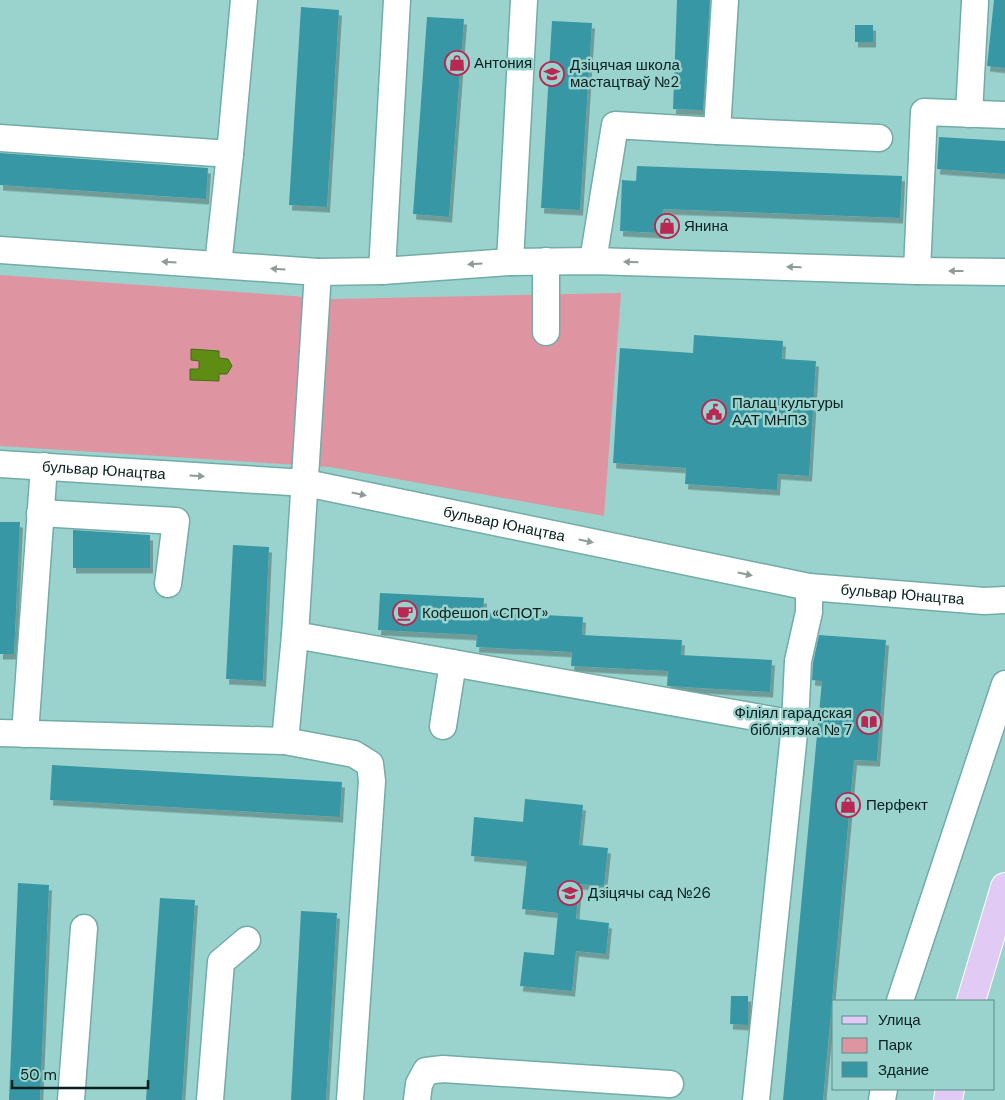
<svg xmlns="http://www.w3.org/2000/svg" width="1005" height="1100" font-family="'DM Sans',sans-serif">
	<style>
		.green { fill: #df95a1 }
		.water { fill: #5f8c13; stroke: #456b16 }
		.building { fill: #3897a5; filter: url(#shadow) }
		.lines { fill: none; stroke-linecap: round; stroke-linejoin: round }
		.minor-casing { stroke: #73aba6; stroke-width: 29 }
		.major-casing { stroke: #fff; stroke-width: 30 }
		.minor { stroke: #fff; stroke-width: 26 }
		.major { stroke: #e1caf4; stroke-width: 28 }
		.oneway { fill: #8f9a99 }
		.labels { text-anchor: middle; stroke-width: 5; stroke-linejoin: round; paint-order: stroke }
		.poi-label { font-size: 15px; fill: #071f1d; stroke: #9ad3ce; text-anchor: start }
		.street-label { font-size: 15px; fill: #071f1d; stroke: #9ad3ce }
	</style>
	<defs>
		<filter id="shadow"><feDropShadow dx="3" dy="5.5" stdDeviation="0" flood-color="#0004"/></filter>
	</defs>
	<rect width="100%" height="100%" fill="#9ad3ce"/>
	<path class="green" d="M0,275L335,299L621,293L604,516L330,467L0,446Z"/>
	<path class="water" d="M191,349L219,351V358L228,359L232,366L227,374H219V381L190,380V369H199V361L191,360Z"/>
	<path class="building" d="M677,0H710L703,110L673,109Z
		M994,0H1005V68L987,66Z
		M301,7L339,10L327,207L289,205Z
		M427,17L464,19L449,217L413,214Z
		M552,21L592,23L580,210L541,208Z
		M855,25H873V42H855Z
		M939,137L1005,141V174L937,169Z
		M0,153L208,168L206,199L0,185Z
		M637,166L902,176L900,218L663,209L661,233L620,231L622,180L636,181Z
		M694,335L783,341L782,359L816,361L809,476L778,474L777,490L685,484L686,468L613,463L620,348L693,353Z
		M0,522H20L14,654H0Z
		M73,530L150,535V568H73Z
		M233,545L269,547L263,681L226,679Z
		M380,593L484,598L483,612L583,617L582,635L682,640L681,655L772,660L770,692L667,686L668,671L571,666L572,652L476,647L477,635L378,630Z
		M819,635L886,640L877,761L854,760L823,1100H783L822,681L812,680L813,663Z
		M52,765L342,782L340,817L50,800Z
		M525,799L583,805L579,845L608,848L604,886L579,884L576,919L609,923L606,954L576,951L572,991L520,986L524,952L554,955L558,913L522,909L527,861L471,856L474,817L523,822Z
		M18,883L49,885L40,1100H9Z
		M160,898L195,900L182,1100H146Z
		M301,911L337,913L326,1100H291Z
		M731,996H748V1025L730,1024Z"/>
	<g class="lines">
		<defs>
			<g id="minor">
				<path d="M969,114L975,2"/>
				<path d="M717,131L879,138"/>
				<path d="M0,138L230,154"/>
				<path d="M0,250L318,272L382,271L510,262L593,261L917,271L1005,272"/>
				<path d="M593,261L615,125L717,131L725,0"/>
				<path d="M510,262L524,0"/>
				<path d="M218,265L230,154L244,0"/>
				<path d="M382,271L397,0"/>
				<path d="M917,271L924,112L1005,115"/>
				<path d="M318,272L295,635L795,724"/>
				<path d="M546,332V261"/>
				<path id="s1" d="M0,464L306,483L809,587L984,601L1005,600"/>
				<path d="M40,513L176,521L168,584"/>
				<path d="M295,635L285,741L354,754L370,764L372,781L350,1100"/>
				<path d="M443,726L453,663"/>
				<path d="M0,733L285,741"/>
				<path d="M25,734L44,466"/>
				<path d="M900,1001L1005,684"/>
				<path d="M71,1100L84,928"/>
				<path d="M210,1100L221,962L247,940"/>
				<path d="M417,1100L419,1084L426,1071L443,1069L670,1084"/>
				<path d="M756,1100L795,724L798,661L809,612V587"/>
				<path d="M882,1100L884,1089"/>
			</g>
			<path id="major" d="M971,1001L1005,887
				M948,1100L950,1089"/>
		</defs>
		<use href="#minor" class="minor-casing"/>
		<use href="#major" class="major-casing"/>
		<use href="#minor" class="minor"/>
		<use href="#major" class="major"/>
	</g>
	<defs><path id="oneway-solid" d="M-6-.8H1V-3.2L6.5 0L1 3.2V.8H-6Z" transform="scale(1.25)"/></defs>
	<g class="oneway">
		<use href="#oneway-solid" transform="translate(169 262) rotate(-176)"/>
		<use href="#oneway-solid" transform="translate(631 262) rotate(-178)"/>
		<use href="#oneway-solid" transform="translate(475 264) rotate(176)"/>
		<use href="#oneway-solid" transform="translate(794 267) rotate(-178)"/>
		<use href="#oneway-solid" transform="translate(278 269) rotate(-176)"/>
		<use href="#oneway-solid" transform="translate(956 271) rotate(-180)"/>
		<use href="#oneway-solid" transform="translate(197 476) rotate(4)"/>
		<use href="#oneway-solid" transform="translate(359 494) rotate(12)"/>
		<use href="#oneway-solid" transform="translate(586 541) rotate(12)"/>
		<use href="#oneway-solid" transform="translate(745 574) rotate(12)"/>
	</g>
	<defs>
		<symbol id="shop-ring" viewBox="-11 -11 22 22"><circle r="9.5" fill="#9ad3ce" stroke="#b82852" stroke-width="1.5"/><path d="M-5-2.5h2.3a2.7 3.5 0 0 1 5.4 0H5L5.5 6h-11ZM-1.5-2.5h3a1.5 2.3 0 0 0-3 0Z" fill="#b82852"/></symbol>
		<symbol id="school-ring" viewBox="-11 -11 22 22"><circle r="9.5" fill="#9ad3ce" stroke="#b82852" stroke-width="1.5"/><path d="M0-5L7-2L0 1L-7-2ZM-4 1L0 2.5L4 1V4Q0 6-4 4Z" fill="#b82852"/></symbol>
		<symbol id="civic-ring" viewBox="-11 -11 22 22"><circle r="9.5" fill="#9ad3ce" stroke="#b82852" stroke-width="1.5"/><path d="M-.6-6.5H3V-4.5H.6V-3L4-1V1h2V6H-6V1h2V-1L-.6-3ZM-1.2 2.5V6h2.4V2.5Z" fill="#b82852"/></symbol>
		<symbol id="cafe-ring" viewBox="-11 -11 22 22"><circle r="9.5" fill="#9ad3ce" stroke="#b82852" stroke-width="1.5"/><path d="M-5.5-4.5H6V0H3Q3 3.5 0 3.5H-2.5Q-5.5 3.5-5.5 0ZM3-3.2v2h1.7v-2ZM-6 4.5H4V6H-6Z" fill="#b82852"/></symbol>
		<symbol id="library-ring" viewBox="-11 -11 22 22"><circle r="9.5" fill="#9ad3ce" stroke="#b82852" stroke-width="1.5"/><path d="M-6-4Q-3-5.5-.7-3.5V5Q-3 3-6 4ZM6-4Q3-5.5 .7-3.5V5Q3 3 6 4Z" fill="#b82852"/></symbol>
	</defs>
	<g fill-rule="evenodd">
		<use href="#shop-ring" x="443" y="49" width="28" height="28"/>
		<use href="#school-ring" x="538" y="60" width="28" height="28"/>
		<use href="#shop-ring" x="653" y="212" width="28" height="28"/>
		<use href="#civic-ring" x="700" y="398" width="28" height="28"/>
		<use href="#cafe-ring" x="391" y="599" width="28" height="28"/>
		<use href="#library-ring" x="855" y="708" width="28" height="28"/>
		<use href="#shop-ring" x="834" y="791" width="28" height="28"/>
		<use href="#school-ring" x="556" y="879" width="28" height="28"/>
	</g>
	<g class="labels">
		<g class="poi-label">
			<text x="474" y="68">Антония</text>
			<text x="570" y="70">Дзіцячая школа<tspan x="570" dy="17">мастацтваў №2</tspan></text>
			<text x="684" y="231">Янина</text>
			<text x="732" y="408">Палац культуры<tspan x="732" dy="17">ААТ МНПЗ</tspan></text>
			<text x="422" y="618">Кофешоп «СПОТ»</text>
			<text x="852" y="718" text-anchor="end">Філіял гарадская<tspan x="852" dy="17">бібліятэка № 7</tspan></text>
			<text x="866" y="810">Перфект</text>
			<text x="588" y="898">Дзіцячы сад №26</text>
		</g>
		<g class="street-label">
			<text dy="5" stroke="none"><textPath href="#s1" startOffset="104">бульвар Юнацтва</textPath></text>
			<text dy="5" stroke="none"><textPath href="#s1" startOffset="509">бульвар Юнацтва</textPath></text>
			<text dy="5" stroke="none"><textPath href="#s1" startOffset="914">бульвар Юнацтва</textPath></text>
		</g>
	</g>
	<rect x="832" y="1000" width="162" height="90" fill="#9ad3ce" stroke="#5f8b87"/>
	<rect x="842" y="1016" width="25" height="8" fill="#e1caf4" stroke="#5f8b87"/>
	<text x="878" y="1025" font-size="15" fill="#071f1d">Улица</text>
	<rect x="842" y="1038" width="25" height="15" fill="#df95a1" stroke="#5f8b87"/>
	<text x="878" y="1050" font-size="15" fill="#071f1d">Парк</text>
	<rect x="842" y="1062" width="25" height="15" fill="#3897a5" stroke="#5f8b87"/>
	<text x="878" y="1075" font-size="15" fill="#071f1d">Здание</text>
	<path d="M12 1080v8h136v-8" fill="none" stroke="#071f1d" stroke-width="2.5"/>
	<text x="20" y="1080" font-size="15" fill="#071f1d" stroke="#9ad3ce" stroke-width="4" paint-order="stroke">50 m</text>
</svg>
